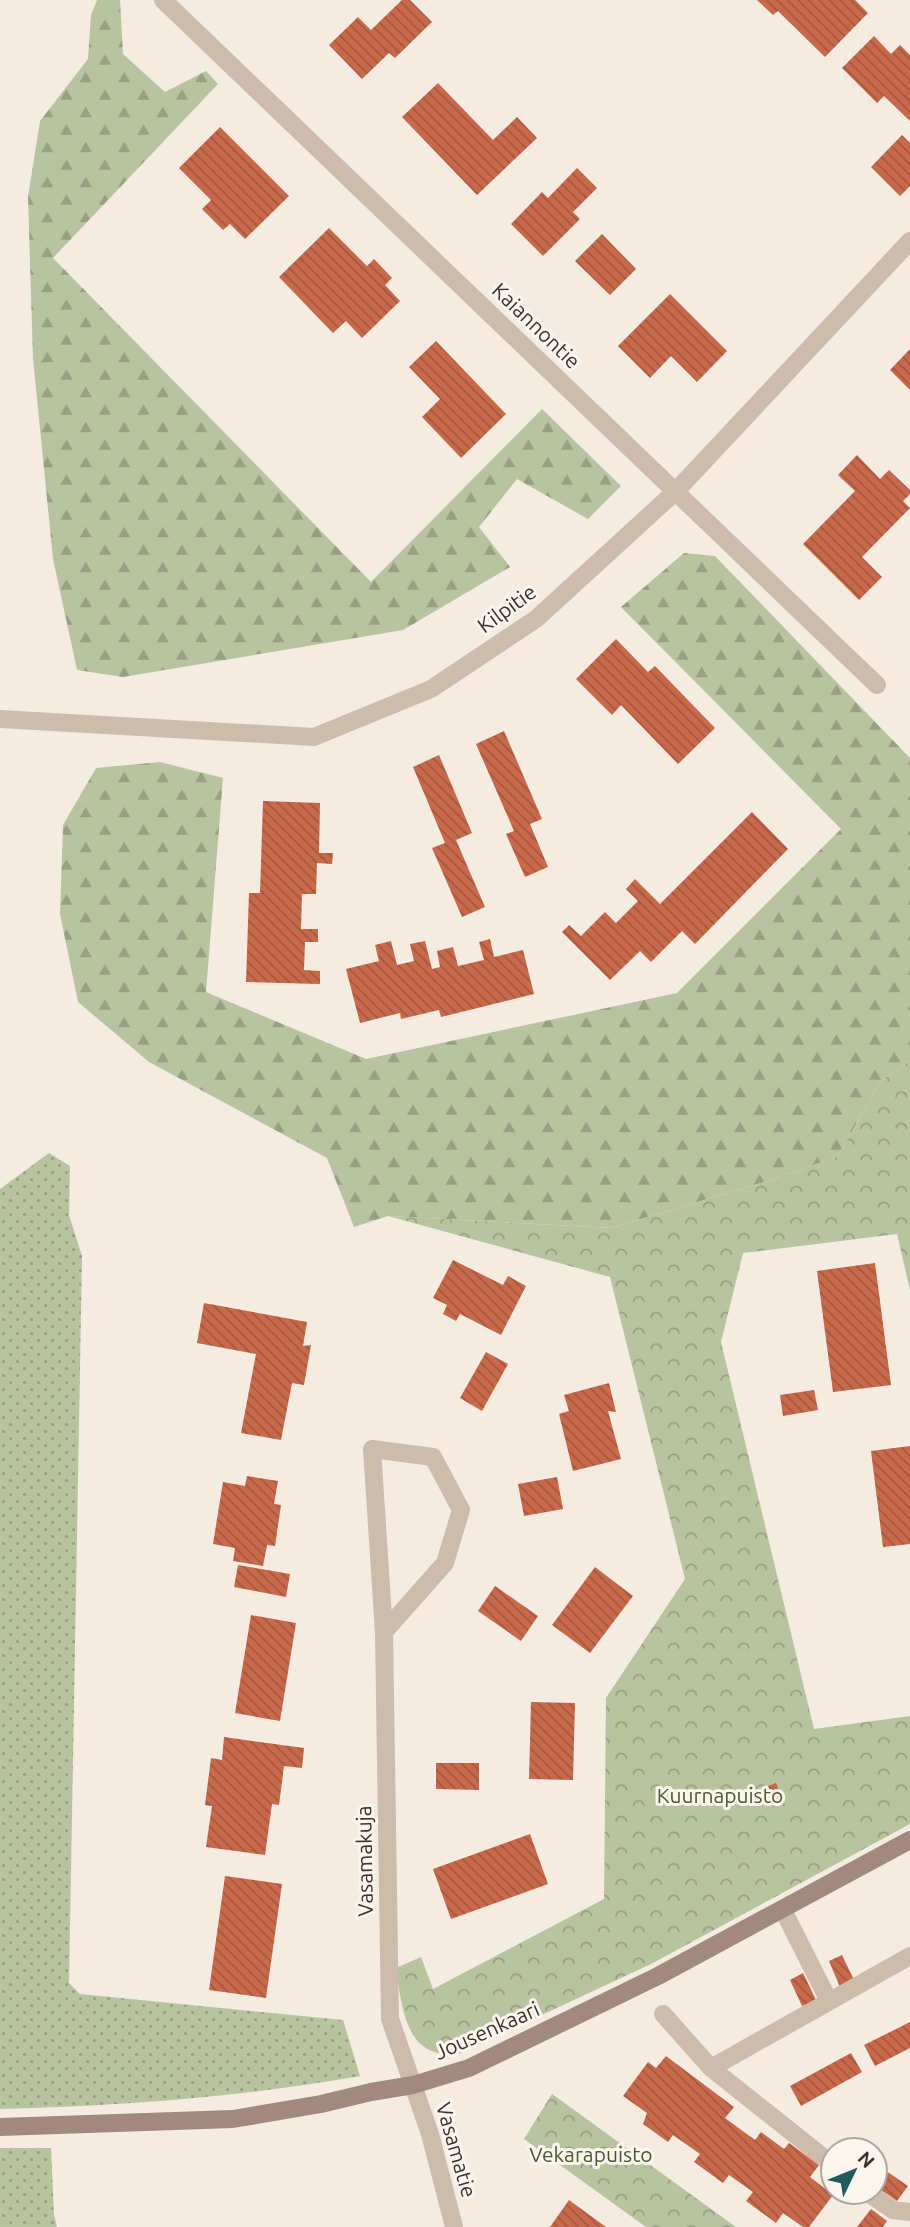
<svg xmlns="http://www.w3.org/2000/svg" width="910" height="2227" font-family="Ubuntu,sans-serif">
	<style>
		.grass { fill: url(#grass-dots) }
		.forest { fill: url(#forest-firs) }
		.park { fill: url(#park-crowns) }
		.building { fill: url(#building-back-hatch) }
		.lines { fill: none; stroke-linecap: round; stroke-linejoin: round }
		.lane { stroke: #cdbbac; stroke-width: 18 }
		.street { stroke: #cdbbac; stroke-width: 18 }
		.secondary { stroke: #a18a7d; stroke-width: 18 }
		.labels { text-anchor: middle; stroke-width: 6; stroke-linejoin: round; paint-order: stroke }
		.street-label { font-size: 21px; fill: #3b302b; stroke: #fbf5ee }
		.park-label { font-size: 21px; fill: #4a5a2e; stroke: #fbf5ee }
	</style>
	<defs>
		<pattern id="grass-dots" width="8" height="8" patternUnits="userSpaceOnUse" patternTransform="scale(1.75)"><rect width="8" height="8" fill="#b8c4a0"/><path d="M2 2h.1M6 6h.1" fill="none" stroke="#97a083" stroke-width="1.8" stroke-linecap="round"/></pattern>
		<pattern id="forest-firs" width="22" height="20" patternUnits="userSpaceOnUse" patternTransform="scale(1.75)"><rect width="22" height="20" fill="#b8c4a0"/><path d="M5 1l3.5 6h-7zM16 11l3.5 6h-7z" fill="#97a083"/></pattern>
		<pattern id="park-crowns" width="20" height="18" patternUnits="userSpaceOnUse" patternTransform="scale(1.75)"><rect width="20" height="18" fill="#b8c4a0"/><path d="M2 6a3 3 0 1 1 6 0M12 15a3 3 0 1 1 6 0" fill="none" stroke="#97a083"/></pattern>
		<pattern id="building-back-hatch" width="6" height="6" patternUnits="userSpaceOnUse" patternTransform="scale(1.75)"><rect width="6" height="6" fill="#c8694b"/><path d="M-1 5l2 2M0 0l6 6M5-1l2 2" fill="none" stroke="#a4573f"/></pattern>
	</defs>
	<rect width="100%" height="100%" fill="#f4ebe1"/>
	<path class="grass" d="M49,1153L70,1166L69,1215L82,1256L69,1983L80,1994L343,2020L360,2076C242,2097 120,2106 0,2109V1189Z
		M0,2148H51L54,2215L57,2227H0Z"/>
	<path class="forest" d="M97,0H120L123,54L165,92L206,71L218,84L53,258L371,582L542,409L621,486L588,519L517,479L479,527L510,567L403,630L123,677L77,670L53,559L33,359L28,197L40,121L88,59L91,15Z
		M684,553L715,556L910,758V1061L881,1081L837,1157L761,1183L611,1228L388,1216L354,1227L327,1158L149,1062L78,1002L60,914L63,825L96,768L160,762L223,778L206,992L366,1059L677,993L841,829L621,607Z"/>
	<path class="park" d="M910,1061V1290L897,1234L743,1253L721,1342L814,1729L910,1716V1824L651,1964L460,2053C405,2062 402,2007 396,1968L421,1957L433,1989L604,1899L606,1698L685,1579L610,1277L388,1216L611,1228L761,1183L837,1157L881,1081Z
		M552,2094L736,2227H646L524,2139Z"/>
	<path class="building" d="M402,0H410L432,22L395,58L389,53L362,79L329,45L358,17L371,30Z
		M757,0H855L868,13L825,57L778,11L773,15Z
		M874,36L891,54L900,45L910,55V121L884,96L877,103L842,68Z
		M438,83L493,140L517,117L537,138L477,195L402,117Z
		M220,127L289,196L245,239L230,224L223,230L202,209L211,200L179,168Z
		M902,135L910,143V186L900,196L871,167Z
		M577,168L597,188L573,212L580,219L543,256L511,224L542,192L548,198Z
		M329,228L367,266L374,259L392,278L385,285L400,301L362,338L346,321L333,333L279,277Z
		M602,234L636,269L610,295L575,261Z
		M670,294L727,351L697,382L671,356L650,378L618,346Z
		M436,341L506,414L461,458L422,417L440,399L409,367Z
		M910,349V390L890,370Z
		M857,455L880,479L889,470L910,490V494L903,501L910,508L862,557L882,577L859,600L803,544L855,491L838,475Z
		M616,639L648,672L655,666L715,728L678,764L621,705L612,715L576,679Z
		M504,731L542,819L530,824L548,867L525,877L506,834L514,831L476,744Z
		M439,755L472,833L456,840L485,907L462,917L432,848L445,843L413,767Z
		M263,801L320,803L319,853H333L332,864L317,863L316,894H302L301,929H318V942H305L304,970L320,971V984L246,982L249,893H260Z
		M752,812L788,849L695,944L682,931L651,962L640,951L610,980L562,932L569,925L581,936L605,912L616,923L638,901L626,889L635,879L660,904Z
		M490,939L494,957L523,950L534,994L441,1017L439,1010L401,1019L400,1013L360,1023L346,969L379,961L375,945L391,941L397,965L414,961L410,944L425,941L432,969L440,967L437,951L453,947L458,966L484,960L479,942Z
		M453,1260L503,1285L508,1276L526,1286L501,1335L460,1314L456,1321L443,1314L447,1305L433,1298Z
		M875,1263L891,1385L833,1392L817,1271Z
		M204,1303L307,1322L303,1346L311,1345L304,1385L292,1383L281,1440L241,1433L256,1354L197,1343Z
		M486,1352L508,1364L482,1411L460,1398Z
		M609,1383L616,1412L608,1411L621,1459L573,1471L559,1414L569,1411L564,1395Z
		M814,1390L818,1410L783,1416L780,1395Z
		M910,1446V1544L883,1547L871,1451Z
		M247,1476L278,1481L274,1504L281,1505L275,1546L267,1545L263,1566L233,1561L235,1548L213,1544L223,1482L245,1486Z
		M557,1477L563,1509L524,1516L518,1484Z
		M238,1565L290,1574L286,1597L234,1587Z
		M595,1567L633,1596L590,1653L552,1625Z
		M495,1586L538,1616L521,1641L478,1611Z
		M251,1615L296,1623L280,1721L235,1713Z
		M531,1702L575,1703L573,1780L529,1779Z
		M224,1737L304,1748L302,1768L284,1766L279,1805L272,1804L265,1855L206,1847L212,1806L205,1805L211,1758L222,1760Z
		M436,1763H479V1790L436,1789Z
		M776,1783L782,1799L769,1804L763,1788Z
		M530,1834L548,1884L451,1919L433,1869Z
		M225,1876L282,1884L266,1998L209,1990Z
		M842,1955L854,1980L840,1987L829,1961Z
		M803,1973L816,2000L802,2006L790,1980Z
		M910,2022V2048L875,2066L864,2045Z
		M851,2053L862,2072L801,2106L790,2086Z
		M666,2056L734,2107L725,2118L755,2140L761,2132L784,2149L789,2143L819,2165L810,2177L833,2195L809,2227H803L783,2213L776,2223L746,2201L753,2192L729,2175L723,2183L694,2162L700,2154L673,2135L668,2142L643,2124L647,2113L623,2096L648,2062L656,2068Z
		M879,2166L908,2186L897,2201L875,2186V2171Z
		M569,2200L606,2227H550Z
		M871,2209L887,2221L883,2227H857Z"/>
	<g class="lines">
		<path class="lane" d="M783,1910L829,2001
			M663,2014L711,2068L833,2165
			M711,2068L910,1956
			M867,2192L893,2210L910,2212"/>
		<path class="street" d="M163,0L877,685
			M0,719L314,737L431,689L536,619L676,491L910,241
			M384,1632L445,1563L461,1510L433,1457L372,1449L384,1632L390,2019L430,2134L454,2227"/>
		<path class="secondary" d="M0,2127L233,2119L321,2104L371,2092L413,2085L469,2068L658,1976L910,1840"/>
	</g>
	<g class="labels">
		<g class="street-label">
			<text transform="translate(536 326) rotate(44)" y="7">Kaiannontie</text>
			<text transform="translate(507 609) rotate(-36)" y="7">Kilpitie</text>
			<text transform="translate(365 1861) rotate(-91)" y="7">Vasamakuja</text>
			<text transform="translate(487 2031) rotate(-24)" y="7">Jousenkaari</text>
			<text transform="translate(456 2150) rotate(74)" y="7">Vasamatie</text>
		</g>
		<g class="park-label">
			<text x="720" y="1803">Kuurnapuisto</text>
			<text x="591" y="2162">Vekarapuisto</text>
		</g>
	</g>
	<g transform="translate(854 2171) rotate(47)"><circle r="33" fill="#fbf5ee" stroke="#aea6a0" stroke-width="2"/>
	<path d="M0-5L12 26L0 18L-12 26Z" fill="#1f5a5e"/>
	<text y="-10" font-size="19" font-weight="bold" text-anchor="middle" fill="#3b302b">N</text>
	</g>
</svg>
